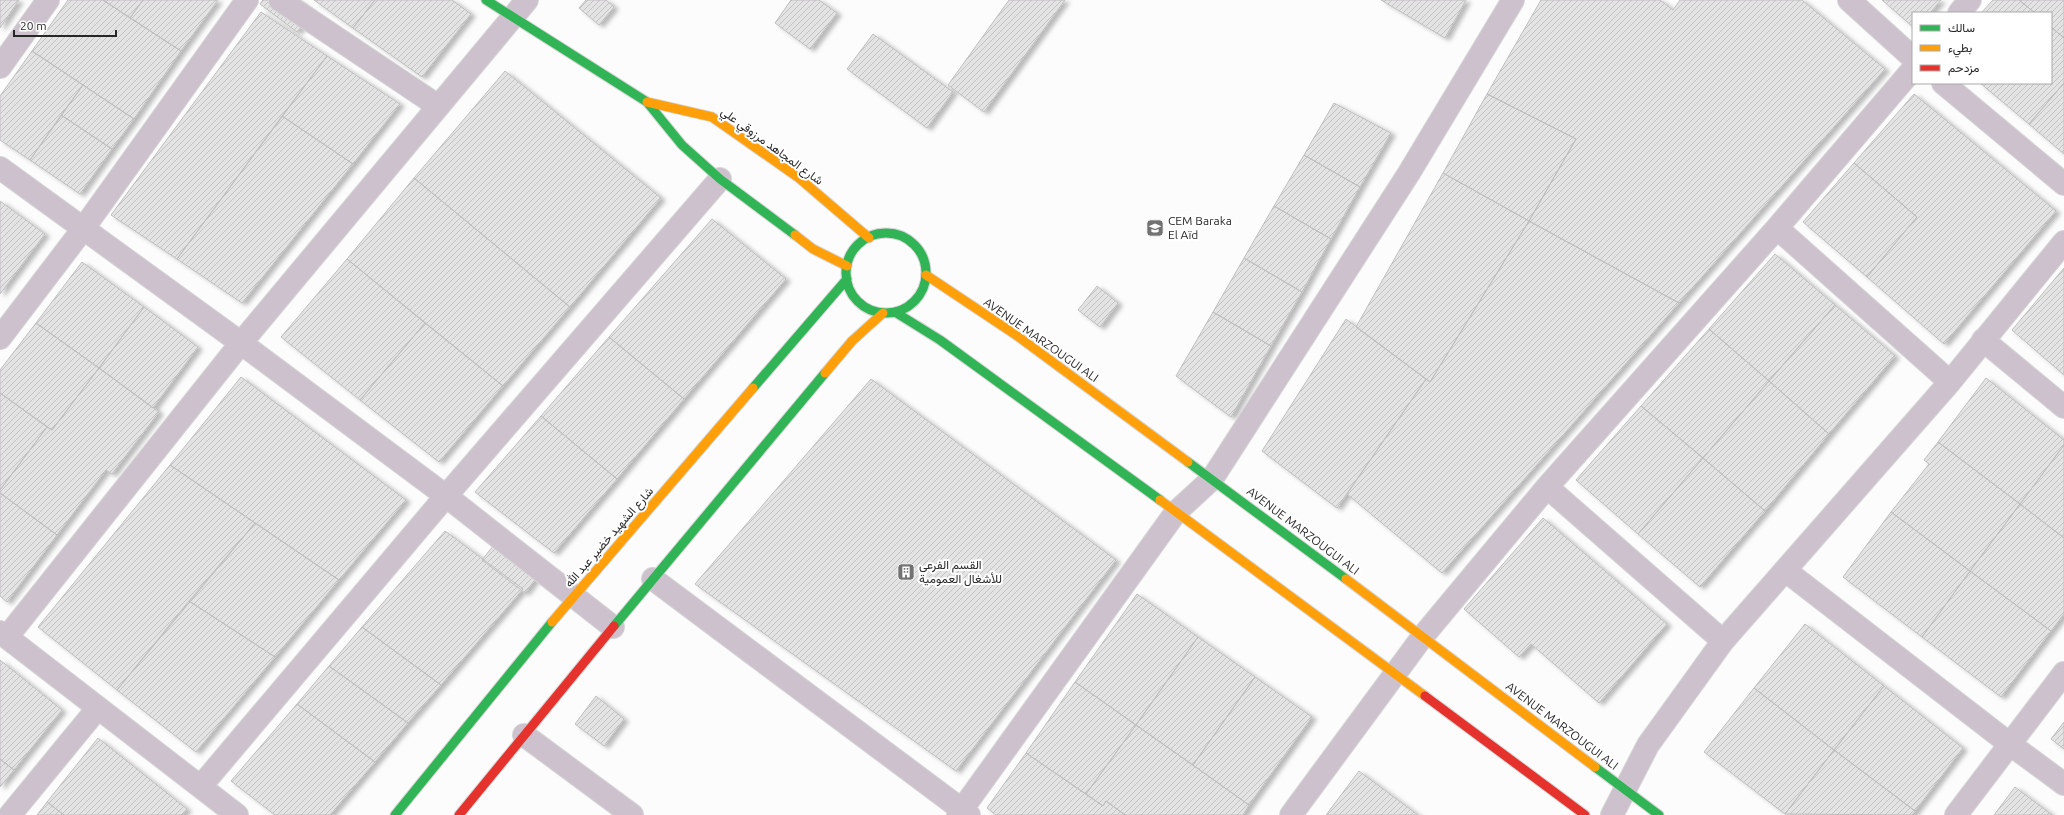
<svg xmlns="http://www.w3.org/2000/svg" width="2064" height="815" font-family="Ubuntu,Vazirmatn,sans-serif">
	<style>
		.building { fill: url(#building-hatch); stroke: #bfbebf; filter: url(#shadow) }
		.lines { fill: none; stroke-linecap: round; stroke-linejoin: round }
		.street-casing { stroke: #d6d6d6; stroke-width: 24 }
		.fast-casing { stroke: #d6d6d6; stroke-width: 11 }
		.slow-casing { stroke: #d6d6d6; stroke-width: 11 }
		.jam-casing { stroke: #d6d6d6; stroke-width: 11 }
		.street { stroke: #ccc1cc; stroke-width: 22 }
		.fast { stroke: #30b455; stroke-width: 9 }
		.slow { stroke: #ff9f0a; stroke-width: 9 }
		.jam { stroke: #e5322d; stroke-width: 9 }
		.labels { text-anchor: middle; stroke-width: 4; stroke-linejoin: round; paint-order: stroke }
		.street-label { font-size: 12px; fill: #282728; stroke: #fff }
		.poi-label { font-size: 12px; fill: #282728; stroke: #fff; text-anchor: start }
	</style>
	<defs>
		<pattern id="building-hatch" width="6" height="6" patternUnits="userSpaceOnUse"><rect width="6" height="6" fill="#e4e3e4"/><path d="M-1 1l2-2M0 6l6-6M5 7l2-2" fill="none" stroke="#c4c3c4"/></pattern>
		<filter id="shadow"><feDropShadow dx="4.5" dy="2.5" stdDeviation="2" flood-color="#0004"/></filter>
	</defs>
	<rect width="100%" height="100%" fill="#fcfcfc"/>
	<path class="building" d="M0,0H19L0,28Z
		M68,0H103L181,51L134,119L32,51Z
		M103,0H143L130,18Z
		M143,0H218L181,51L130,18Z
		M263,0H297L313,12L297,32L260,4Z
		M314,0H375L353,28Z
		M375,0H452L471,14L422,77L353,28Z
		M586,0H606L614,7L599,25L579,8Z
		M791,0H819L837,13L810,49L775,23Z
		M1009,0H1065L984,112L948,85Z
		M1381,0H1466L1445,38Z
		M1541,0H1660L1673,10L1680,0H1802L1885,69L1679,303L1529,221L1576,139L1487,94Z
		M1882,0H1941L1930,13H1913V27Z
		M1993,0H2019L2035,13H1981Z
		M2019,0H2064V38L2051,27V13H2035Z
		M261,12L327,56L177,259L111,215Z
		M2051,27L2064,38V83L2029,124L1980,83H2051Z
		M873,34L953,92L927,128L847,69Z
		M32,51L83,85L30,160L0,140V96Z
		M327,56L400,104L353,164L282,116Z
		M505,71L661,198L570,307L414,178Z
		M2064,83V154L2029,124Z
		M83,85L134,119L112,149L61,115Z
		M1487,94L1576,139L1529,221L1443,173Z
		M1914,94L2056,211L1944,344L1867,277L1917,217L1854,163Z
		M1334,103L1391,133L1360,187L1304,155Z
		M61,115L112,149L80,194L30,160Z
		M282,116L353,164L242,303L177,259Z
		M1304,155L1360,187L1331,239L1274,206Z
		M1854,163L1917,217L1867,277L1803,222Z
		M1443,173L1529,221L1430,382L1356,327Z
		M414,178L570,307L503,386L347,259Z
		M0,201L45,234L0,294Z
		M1274,206L1331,239L1302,292L1244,258Z
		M712,219L786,279L684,399L609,337Z
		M1529,221L1679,303L1442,573L1347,494L1426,379L1430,382Z
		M1775,254L1835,305L1769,381L1709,329Z
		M1244,258L1302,292L1271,346L1213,312Z
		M347,259L425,323L360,400L281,337Z
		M82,262L144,307L99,368L36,323Z
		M2064,268V375L2012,330Z
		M1097,286L1118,303L1100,327L1078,310Z
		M1835,305L1895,356L1829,434L1769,381Z
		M144,307L198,347L153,408L99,368Z
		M1213,312L1271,346L1231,417L1176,376Z
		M1346,319L1426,379L1337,508L1262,451Z
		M36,323L99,368L52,430L0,393V370Z
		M425,323L503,386L439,462L360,400Z
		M1709,329L1769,381L1703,458L1641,406Z
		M609,337L684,399L617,479L541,416Z
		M99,368L159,412L112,474L106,470L57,535L0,493V490L47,427L52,430Z
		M241,377L406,500L339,580L170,465Z
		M1986,378L2064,440V445L2020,504L1938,442Z
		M871,379L1116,560L956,771L695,584Z
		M1769,381L1829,434L1765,511L1703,458Z
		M0,393L47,427L0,490Z
		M1641,406L1703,458L1638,534L1576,480Z
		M541,416L617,479L554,553L475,492Z
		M1938,442L2020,504L1970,571L1891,512L1929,464L1924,460Z
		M2064,445V538L2020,504Z
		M1703,458L1765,511L1700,587L1638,534Z
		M170,465L255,523L117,690L38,627Z
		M0,493L57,535L7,602L0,596Z
		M2020,504L2064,538V614L2051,631L1970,571Z
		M1891,512L1970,571L1922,637L1843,577Z
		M1543,518L1667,624L1599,703L1531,644L1519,657L1464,609Z
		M255,523L339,580L275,657L189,601Z
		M445,531L523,589L441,685L362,627Z
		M500,537L543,569L525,593L482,560Z
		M1970,571L2051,631L2001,697L1922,637Z
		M1137,594L1198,637L1136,725L1075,682Z
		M189,601L275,657L196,752L117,690Z
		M1805,624L1884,686L1834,750L1754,688Z
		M362,627L441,685L408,723L329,666Z
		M1198,637L1255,677L1193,765L1136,725Z
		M0,660L62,710L14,770L0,759Z
		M329,666L408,723L375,762L297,704Z
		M1255,677L1312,717L1249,805L1193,765Z
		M1075,682L1136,725L1086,794L1026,753Z
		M1884,686L1963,748L1915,811L1834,750Z
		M1754,688L1834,750L1785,814L1704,752Z
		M596,696L624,719L604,746L575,724Z
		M297,704L375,762L330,815H275L231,781Z
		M2064,722V749L2051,739Z
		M1136,725L1249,805L1243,815H1125L1106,801L1103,806L1086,794Z
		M98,738L187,809L182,815H64L47,802Z
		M1834,750L1915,811L1912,815L1785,814Z
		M1026,753L1103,806L1106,801L1125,815H996L987,808Z
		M0,759L14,770L0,787Z
		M1359,771L1418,815H1326Z
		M2015,787L2052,815H1994Z
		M47,802L64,815H37Z"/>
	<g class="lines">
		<defs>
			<path id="street" d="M280,0L438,106
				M1849,0L1913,58
				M1959,13L1970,0
				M0,67L48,0
				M1943,83L2064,184
				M0,168L241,343L446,496L613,627
				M1777,228L1950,382
				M0,338L83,229L247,0
				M1983,340L2064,407
				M1547,487L1723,641
				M1786,571L2011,745L2064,784
				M653,579L969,815
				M0,632L237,815
				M7,637L241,343L527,0
				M524,735L632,815
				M201,786L446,496L720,179
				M10,815L97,709
				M958,815L1176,512L1212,479L1409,173L1513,0
				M1291,815L1423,636L1547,487L1777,228L1913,69
				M1612,815L1648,745L1723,641L1950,382L2064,242
				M1956,815L2064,673"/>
			<path id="fast" d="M486,0L647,102L682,145L720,179L795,235
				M846 273a40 40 0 1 1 80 0a40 40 0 1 1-80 0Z
				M895,312L940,340L1160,500
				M753,388L847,279
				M1188,462L1346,579
				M614,626L825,373
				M1595,767L1659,815
				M395,815L552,622"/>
			<path id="slow" d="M647,102L712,117L799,178L869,238
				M795,235L813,249L847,266
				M926,275L1016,335L1188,462
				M825,373L852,341L883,313
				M1160,500L1425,696
				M1346,579L1595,767
				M552,622L753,388"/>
			<path id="jam" d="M1425,696L1585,815
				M459,815L614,626"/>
		</defs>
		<use href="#street" class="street-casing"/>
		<use href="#fast" class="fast-casing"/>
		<use href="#slow" class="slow-casing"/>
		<use href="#jam" class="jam-casing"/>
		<use href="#street" class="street"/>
		<use href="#fast" class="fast"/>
		<use href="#slow" class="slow"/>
		<use href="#jam" class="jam"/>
	</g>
	<defs>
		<symbol id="school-square" viewBox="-11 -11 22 22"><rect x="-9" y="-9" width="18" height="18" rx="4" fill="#727272" stroke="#fff"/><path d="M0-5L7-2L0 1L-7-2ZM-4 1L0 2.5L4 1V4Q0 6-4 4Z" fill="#fff"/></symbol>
		<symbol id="building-square" viewBox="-11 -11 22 22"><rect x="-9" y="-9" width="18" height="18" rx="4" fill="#727272" stroke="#fff"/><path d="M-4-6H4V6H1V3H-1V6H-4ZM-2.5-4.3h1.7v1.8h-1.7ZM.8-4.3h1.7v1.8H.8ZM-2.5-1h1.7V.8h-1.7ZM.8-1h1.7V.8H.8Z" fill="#fff"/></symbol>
	</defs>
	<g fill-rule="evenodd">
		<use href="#school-square" x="1145" y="218" width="20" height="20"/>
		<use href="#building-square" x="896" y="562" width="20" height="20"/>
	</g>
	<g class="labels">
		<g class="street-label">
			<text transform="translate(772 146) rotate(36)" y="4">شارع المجاهد مرزوقي علي</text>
			<text transform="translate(1041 340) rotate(35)" y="4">AVENUE MARZOUGUI ALI</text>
			<text transform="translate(1303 531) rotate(37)" y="4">AVENUE MARZOUGUI ALI</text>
			<text transform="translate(609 537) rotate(-49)" y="4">شارع الشهيد خضير عبد الله</text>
			<text transform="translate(1562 726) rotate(37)" y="4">AVENUE MARZOUGUI ALI</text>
		</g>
		<g class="poi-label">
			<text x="1168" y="225">CEM Baraka<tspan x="1168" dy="14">El Aïd</tspan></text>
			<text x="919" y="569">القسم الفرعي<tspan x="919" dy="14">للأشغال العمومية</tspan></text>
		</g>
	</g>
	<rect x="1912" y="12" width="140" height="72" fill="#ffffff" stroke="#a9a9a9"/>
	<rect x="1920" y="25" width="20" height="6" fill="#30b455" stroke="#a9a9a9"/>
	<text x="1948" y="32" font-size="12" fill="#282728">سالك</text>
	<rect x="1920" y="45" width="20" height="6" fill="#ff9f0a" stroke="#a9a9a9"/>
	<text x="1948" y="52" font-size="12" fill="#282728">بطيء</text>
	<rect x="1920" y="65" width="20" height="6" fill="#e5322d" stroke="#a9a9a9"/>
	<text x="1948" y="72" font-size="12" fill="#282728">مزدحم</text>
	<path d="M14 30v6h102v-6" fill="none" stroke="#282728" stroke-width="2"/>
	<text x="20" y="30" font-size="12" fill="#282728" stroke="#ffffff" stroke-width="3" paint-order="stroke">20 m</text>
</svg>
